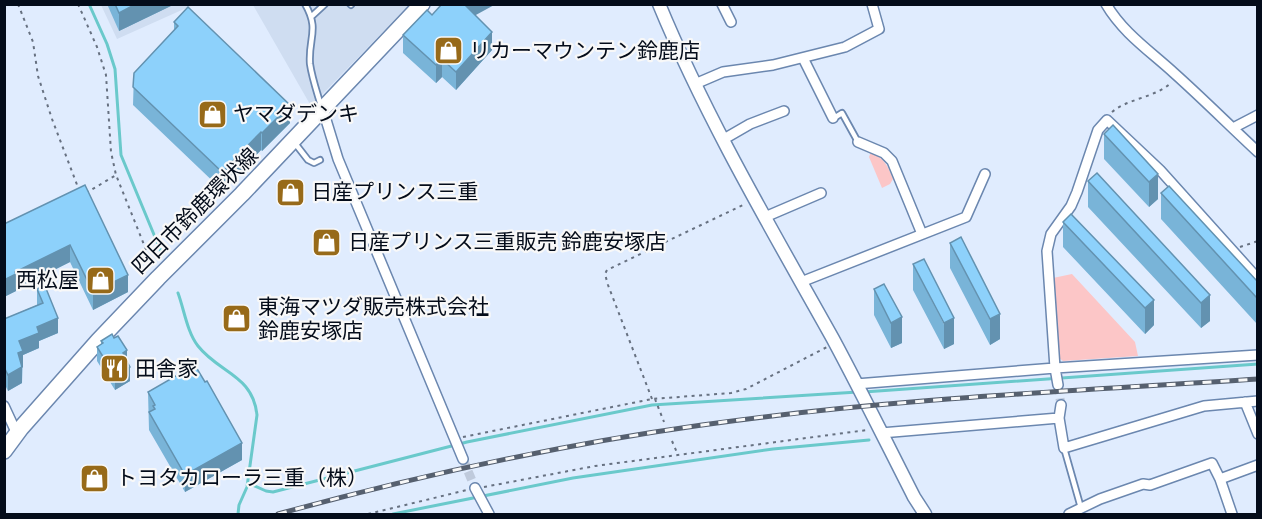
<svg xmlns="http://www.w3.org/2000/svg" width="1262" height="519" font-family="'Alegreya Sans','Noto Sans JP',sans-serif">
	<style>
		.built { fill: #cfddf1 }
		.green { fill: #fcc6c7 }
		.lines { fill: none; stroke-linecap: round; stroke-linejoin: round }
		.stream { stroke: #6ac9cb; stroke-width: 3 }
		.minor-tunnel { stroke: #bfcadc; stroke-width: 9; stroke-dasharray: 9 4.5; stroke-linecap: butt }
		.service-casing { stroke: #6b87af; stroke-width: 8 }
		.minor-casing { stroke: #6b87af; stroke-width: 12 }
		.tertiary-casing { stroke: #6b87af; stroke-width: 15 }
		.primary-casing { stroke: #6b87af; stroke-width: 18 }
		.path { stroke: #677181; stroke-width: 2; stroke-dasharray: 3 4.5; stroke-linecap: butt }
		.service { stroke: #fff; stroke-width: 4.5 }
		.minor { stroke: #fff; stroke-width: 9 }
		.tertiary { stroke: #fff; stroke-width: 12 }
		.primary { stroke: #fff; stroke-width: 15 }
		.rail-casing { stroke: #56606f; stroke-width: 5 }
		.rail { stroke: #f8f8f8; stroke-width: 3; stroke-dasharray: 9; stroke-linecap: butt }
		.wall { fill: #79b4d8 }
		.shaded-wall { fill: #6392b0 }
		.building { fill: #8dd1fb; stroke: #6392b0; stroke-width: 1.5 }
		.labels { text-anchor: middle; stroke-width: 4.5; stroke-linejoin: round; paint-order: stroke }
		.poi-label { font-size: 21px; fill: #040c1a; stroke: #f8f8f8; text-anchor: start }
		.street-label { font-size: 21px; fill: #040c1a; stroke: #f8f8f8 }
	</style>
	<rect width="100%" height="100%" fill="#e0ecfe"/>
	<path class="built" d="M101,5H193L117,39Z
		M253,5H409L311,106Z"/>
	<path class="green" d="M871,152C884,158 888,166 893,179L890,184L882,188L869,157Z
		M1072,274L1135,342L1138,356L1063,361L1059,358L1053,278Z"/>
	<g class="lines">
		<path class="stream" d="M89,4L107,44L115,69L121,155L162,254
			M178,293C184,309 187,332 198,346C219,373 253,375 257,415L247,487L239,505L238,514
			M864,392L1258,364
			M248,483L266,491L273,492L467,442L652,405L858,392
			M393,514L573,478L773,449L869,440"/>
		<path class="minor-tunnel" d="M1058,385L1061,405
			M463,459L475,488"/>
		<defs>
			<path id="service" d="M305,4C320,30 308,38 310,64C312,78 317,92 321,106
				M350,4L351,5
				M312,16L325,4
				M834,118L842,113L858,142
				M294,142L308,160L314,163L320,160
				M1064,448L1081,508"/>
			<path id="minor" d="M722,4L731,22
				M1106,4C1123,33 1150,51 1174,73C1202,98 1230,126 1258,152
				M803,58L833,118
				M695,84L723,72L773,65L845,47L879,29L872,4
				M323,110L338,159L463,459
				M1233,128L1258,115
				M724,139L750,124L784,111
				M858,142L884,153L892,161L922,234
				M765,217L821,193
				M801,282L966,217L985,174
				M856,384L1055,368L1258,355
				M1058,385L1055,368L1047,251L1051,234L1071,206L1077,192L1098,130L1107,120L1160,170L1258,279
				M1245,402L1258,434
				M4,406L17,434
				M1059,418L1061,405
				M881,433L1059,418L1064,448L1204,406L1258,401
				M475,488L489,514
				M1069,514L1100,499L1143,484L1150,485L1212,463L1220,479
				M1232,514L1220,479L1258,465"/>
			<path id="tertiary" d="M659,4C707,120 772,230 833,339C861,391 887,444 914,497L925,514"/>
			<path id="primary" d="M4,451L21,428L98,341L158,278L242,194L422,4"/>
		</defs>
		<use href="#service" class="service-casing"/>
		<use href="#minor" class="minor-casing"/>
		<use href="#tertiary" class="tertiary-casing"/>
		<use href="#primary" class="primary-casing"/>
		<path class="path" d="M18,4L33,42L38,76L52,119L79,190
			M78,4L97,47L106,75L111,152L116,175L153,267
			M1112,112C1129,98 1154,98 1171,83
			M86,193L116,175
			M1240,247L1258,241
			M652,399L608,285L605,274L607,270L745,204
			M655,399L664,422
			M463,437L652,399L731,393L746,389L827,347
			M672,441L678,455
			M484,487L595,466L867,430
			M368,514L467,490"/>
		<use href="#service" class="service"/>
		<use href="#minor" class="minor"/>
		<use href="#tertiary" class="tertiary"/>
		<use href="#primary" class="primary"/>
		<defs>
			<path id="rail" d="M278,514C417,476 559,445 702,425C886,399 1072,391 1258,379"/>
		</defs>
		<use href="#rail" class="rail-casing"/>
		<use href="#rail" class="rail"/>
	</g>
	<path class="wall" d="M107,4H175L119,31Z
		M432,15H475L492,50L456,90L442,77L436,83L403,53V35Z
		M174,22L290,123L262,151L261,150L222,190L133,105L134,73L174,30Z
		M1104,134L1158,174V199L1149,207L1104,159Z
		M1088,181L1210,295V321L1201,328L1088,207Z
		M85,185L128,292L93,310L70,262L16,289V291L4,297V224Z
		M1161,193L1257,281V324L1161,219Z
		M1063,222L1154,300V325L1145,334L1063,247Z
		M950,243L1000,339L990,345L950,268Z
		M913,264L954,344L944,349L913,290Z
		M37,289L58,333L39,341V348L23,355L22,383L8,391L4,383V319L37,305Z
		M874,289L902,343L891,348L874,315Z
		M101,341L127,363L130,381L115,390L97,361V347L101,344Z
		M148,392L242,460L185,492L149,430Z"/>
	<path class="shaded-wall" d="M136,4H175L119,31V13Z
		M463,4H496L463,22Z
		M492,32V50L456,90V72Z
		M442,59V77L436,83V65Z
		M290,105V123L262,151V133Z
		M261,132V150L222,190V172Z
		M1158,174V199L1149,207V182Z
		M70,245V262L16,289V291L4,297V280L15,272Z
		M128,275V292L93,310V292Z
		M1210,295V321L1201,328V303Z
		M1154,300V325L1145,334V308Z
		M1000,314V339L990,345V319Z
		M902,317V343L891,348V323Z
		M58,318V333L39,341V348L23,355V367L18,369L19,341L37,327Z
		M954,318V344L944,349V323Z
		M127,350V364L130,367V381L115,390V376L123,353Z
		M22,367V383L8,391V375Z
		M242,443V460L185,492V475Z"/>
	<path class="building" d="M115,4H136L119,13Z
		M442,4H464L492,32L456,72L442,59L436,65L403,35L427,10L432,15Z
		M188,7L290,105L262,133L261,132L222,172L133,87L134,73L178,26L174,22Z
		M1113,125L1158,174L1149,182L1104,134Z
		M1097,173L1210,295L1201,303L1088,181Z
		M85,185L128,275L93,292L70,245L15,272L16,274L4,280V224Z
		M1169,186L1257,281V298L1161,193Z
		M1071,214L1154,300L1145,308L1063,222Z
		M961,237L1000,314L990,319L950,243Z
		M924,259L954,318L944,323L913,264Z
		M884,284L902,317L891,323L874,289Z
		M45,286L58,318L37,327L39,333L19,341L23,351L18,353L22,367L8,375L4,367V319L43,303L37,289Z
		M112,334L114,338L118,336L127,350L123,353L126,357L125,358L130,367L115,376L97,347L103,343L101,341Z
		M193,366L194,368L196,367L205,382L207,381L242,443L185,475L149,412L155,409L153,406L155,405L148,392Z"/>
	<defs>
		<symbol id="shop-square" viewBox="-11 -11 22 22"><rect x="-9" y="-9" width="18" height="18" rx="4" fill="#976a19" stroke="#f8f8f8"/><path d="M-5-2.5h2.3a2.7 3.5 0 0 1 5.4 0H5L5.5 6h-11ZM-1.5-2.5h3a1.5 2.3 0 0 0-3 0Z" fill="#fff"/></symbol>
		<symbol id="restaurant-square" viewBox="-11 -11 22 22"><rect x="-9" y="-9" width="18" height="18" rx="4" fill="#976a19" stroke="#f8f8f8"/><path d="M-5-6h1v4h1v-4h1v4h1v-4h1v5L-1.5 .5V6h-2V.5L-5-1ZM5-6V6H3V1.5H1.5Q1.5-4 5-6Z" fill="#fff"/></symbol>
	</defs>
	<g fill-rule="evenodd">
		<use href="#shop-square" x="432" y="34" width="33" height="33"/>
		<use href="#shop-square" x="196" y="98" width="33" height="33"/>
		<use href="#shop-square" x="274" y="176" width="33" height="33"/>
		<use href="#shop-square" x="310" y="226" width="33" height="33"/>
		<use href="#shop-square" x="84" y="264" width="33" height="33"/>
		<use href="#shop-square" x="220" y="302" width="33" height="33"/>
		<use href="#restaurant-square" x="98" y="352" width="33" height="33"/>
		<use href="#shop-square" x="78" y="462" width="33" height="33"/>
	</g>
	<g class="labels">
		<g class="poi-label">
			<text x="469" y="58">リカーマウンテン鈴鹿店</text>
			<text x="233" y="121">ヤマダデンキ</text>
			<text x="311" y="199">日産プリンス三重</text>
			<text x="348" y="249">日産プリンス三重販売 鈴鹿安塚店</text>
			<text x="79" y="287" text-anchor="end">西松屋</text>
			<text x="258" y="314">東海マツダ販売株式会社<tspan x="258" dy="24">鈴鹿安塚店</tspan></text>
			<text x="135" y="376">田舎家</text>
			<text x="116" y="485">トヨタカローラ三重（株）</text>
		</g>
		<g class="street-label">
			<text transform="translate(195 211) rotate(-45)" y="7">四日市鈴鹿環状線</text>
		</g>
	</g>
	<rect width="1262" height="519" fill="none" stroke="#040c1a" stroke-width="12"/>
</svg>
